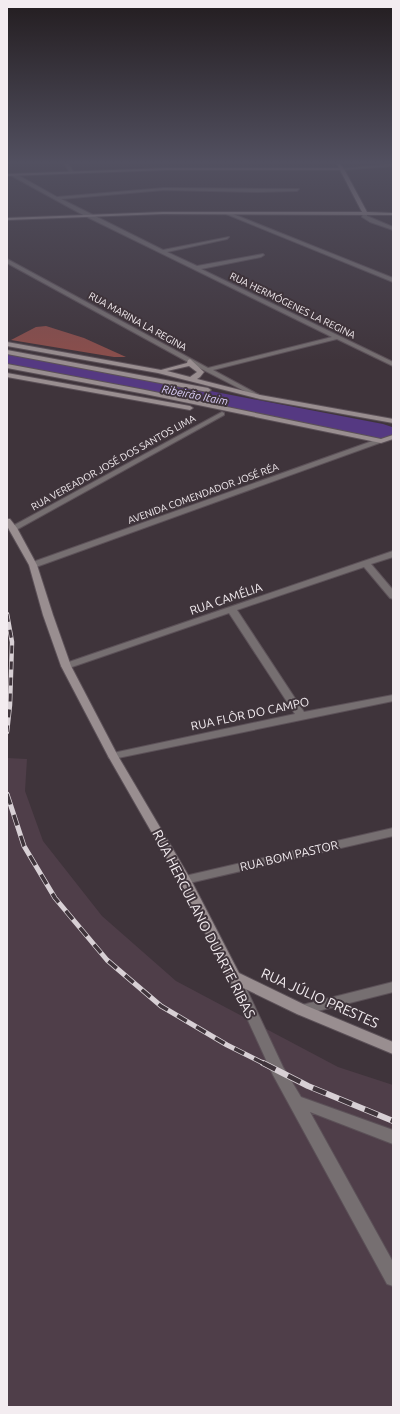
<svg xmlns="http://www.w3.org/2000/svg" width="400" height="1414" font-family="Ubuntu,sans-serif">
	<style>
		.built { fill: #4f3e49 }
		.green { fill: #8b4e4b }
		.lines { fill: none; stroke-linecap: round; stroke-linejoin: round }
		.river { fill: #553982; fill-rule: evenodd }
		.street-casing { stroke: #5c5158; stroke-width: 2 }
		.secondary-casing { stroke: #5c5158; stroke-width: 2 }
		.street { fill: #766f71; fill-rule: evenodd }
		.secondary { fill: #998e90; fill-rule: evenodd }
		.rail-far2-casing { stroke: #d8d0d5; stroke-width: 4.5 }
		.rail-far1-casing { stroke: #d8d0d5; stroke-width: 5 }
		.rail-casing { stroke: #d8d0d5; stroke-width: 6 }
		.rail-far2 { stroke: #3f343b; stroke-width: 3; stroke-dasharray: 8; stroke-linecap: butt }
		.rail-far1 { stroke: #3f343b; stroke-width: 3.5; stroke-dasharray: 11; stroke-linecap: butt }
		.rail { stroke: #3f343b; stroke-width: 4.5; stroke-dasharray: 14; stroke-linecap: butt }
		.labels { text-anchor: middle; stroke-width: 4; stroke-linejoin: round; paint-order: stroke }
		.far-street-label { font-size: 10px; fill: #f3ecf0; stroke: #3f343b }
		.far-water-label { font-size: 11px; font-style: italic; fill: #dfd2fd; stroke: #3f343b }
		.street-label { font-size: 12px; fill: #f3ecf0; stroke: #3f343b }
		.near-street-label { font-size: 14px; fill: #f3ecf0; stroke: #3f343b }
	</style>
	<rect width="100%" height="100%" fill="#3f343b"/>
	<path class="built" d="M7,758L27,759L25,791L43,841L102,916L176,981L338,1067L393,1085V1407H7Z"/>
	<path class="green" d="M46,326L84,338L126,357H114L11,340L36,327Z"/>
	<g class="lines">
		<path class="river" d="M7,352L383,424L392,427L393,436L383,440L7,366Z"/>
		<defs>
			<path id="street" d="M64,163H68L74,173H70Z
				M393,164V166L342,170L340,169Z
				M12,174H16L57,197L164,188L299,189L297,191L257,192L164,190L61,199L163,250L229,237L227,239L167,252L197,266L263,254L264,255L261,257L201,269L393,362V366L337,339L213,370L263,397L258,398L188,362L7,263V259L208,368L332,337L85,216L12,176Z
				M228,212L393,278V282L226,214Z
				M365,212L367,213V216L393,227V230L370,222L362,217L363,213Z
				M222,412L224,413V415L16,530H10L9,528Z
				M378,439H384L385,441L36,567L33,568L29,565L30,563Z
				M393,551V557L371,564L393,590V599L390,598L364,567L237,610L304,712L393,695V701L113,759L109,758L108,756L113,753L295,714L229,613L69,668H63L61,666L63,664Z
				M393,828V836L185,884L181,883L179,880L181,877L185,876Z
				M234,972L239,973L283,1067L301,1097L393,1130V1144L310,1112L393,1262V1286L387,1284L273,1075L228,977L229,973Z
				M393,982V992L302,1015L297,1014L295,1010L297,1006L302,1005Z"/>
			<path id="secondary" d="M339,163L344,169L367,212L393,213V215L163,214L7,220V218L163,212H362L340,170H166L7,176V174L166,168H339L337,164Z
				M7,342L161,370L187,363L188,360L190,359L204,372L200,377L197,379L260,395L393,419V423L260,399L158,373L7,346ZM189,366L197,372L190,377L167,371Z
				M7,350L208,388L211,390L208,392L7,354Z
				M7,364L145,390L381,439L393,435V439L381,443L145,394L7,368Z
				M7,373L190,406L193,408L190,410L7,377Z
				M7,519H10L17,528L37,565L53,615L71,666L118,756L191,880L239,973L307,1006L393,1042V1054L297,1014L229,981L179,880L108,756L61,666L43,615L29,565L7,526Z"/>
		</defs>
		<use href="#street" class="street-casing"/>
		<use href="#secondary" class="secondary-casing"/>
		<use href="#street" class="street"/>
		<use href="#secondary" class="secondary"/>
		<defs>
			<path id="rail-far2" d="M7,614L12,642L10,705L7,732"/>
			<path id="rail-far1" d="M7,794L24,846L55,898L107,960L161,1006L227,1045L265,1064"/>
			<path id="rail" d="M263,1063L308,1086L393,1121"/>
		</defs>
		<use href="#rail-far2" class="rail-far2-casing"/>
		<use href="#rail-far1" class="rail-far1-casing"/>
		<use href="#rail" class="rail-casing"/>
		<use href="#rail-far2" class="rail-far2"/>
		<use href="#rail-far1" class="rail-far1"/>
		<use href="#rail" class="rail"/>
	</g>
	<linearGradient id="sky" x2="0" y2="1"><stop stop-color="#231d20"/><stop offset="0.45" stop-color="#525060"/><stop offset="1" stop-color="#525060" stop-opacity="0"/></linearGradient>
	<rect width="400" height="361" fill="url(#sky)"/>
	<g class="labels">
		<g class="far-street-label">
			<text transform="translate(293 305) rotate(26)" y="4">RUA HERMÓGENES LA REGINA</text>
			<text transform="translate(138 321) rotate(29)" y="4">RUA MARINA LA REGINA</text>
			<text transform="translate(113 462) rotate(-29)" y="4">RUA VEREADOR JOSÉ DOS SANTOS LIMA</text>
			<text transform="translate(203 493) rotate(-20)" y="4">AVENIDA COMENDADOR JOSÉ RÉA</text>
		</g>
		<g class="far-water-label">
			<text transform="translate(195 395) rotate(11)" y="4">Ribeirão Itaim</text>
		</g>
		<g class="street-label">
			<text transform="translate(226 599) rotate(-19)" y="4">RUA CAMÉLIA</text>
			<text transform="translate(250 714) rotate(-12)" y="4">RUA FLÔR DO CAMPO</text>
			<text transform="translate(289 856) rotate(-13)" y="4">RUA BOM PASTOR</text>
		</g>
		<g class="near-street-label">
			<text transform="translate(204 924) rotate(63)" y="5">RUA HERCULANO DUARTE RIBAS</text>
			<text transform="translate(320 998) rotate(24)" y="5">RUA JÚLIO PRESTES</text>
		</g>
	</g>
	<rect width="400" height="1414" fill="none" stroke="#f3ecf0" stroke-width="16"/>
</svg>
